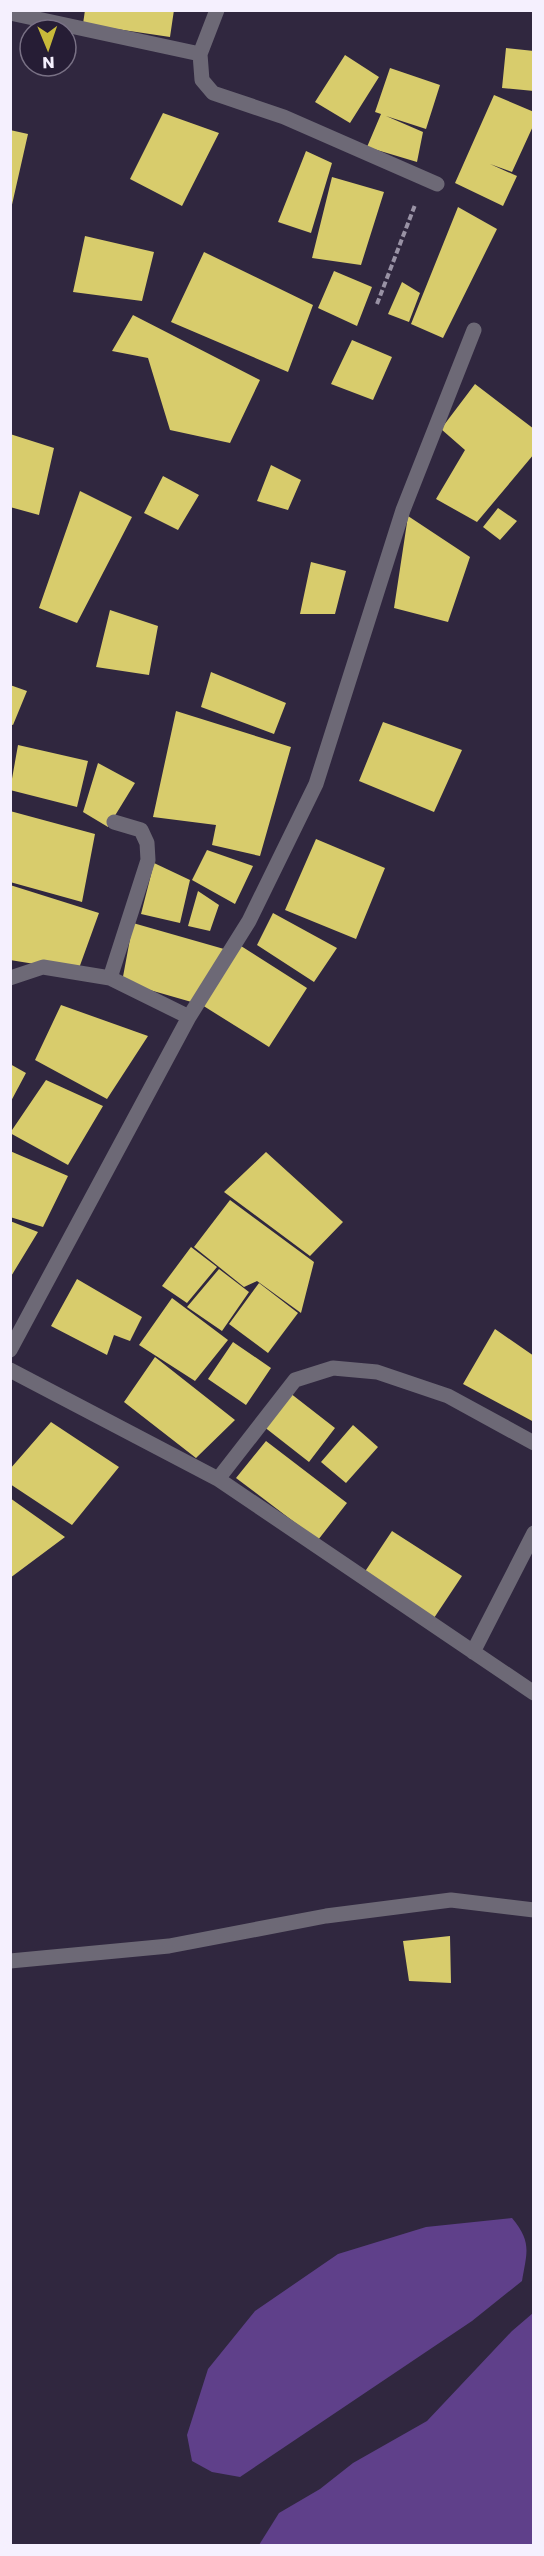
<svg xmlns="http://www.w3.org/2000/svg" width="544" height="2556" font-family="Poppins,sans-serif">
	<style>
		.water { fill: #5f408a }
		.building { fill: #d8cc6c }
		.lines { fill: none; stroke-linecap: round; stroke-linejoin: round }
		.path { stroke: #9992a5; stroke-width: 4; stroke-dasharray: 6 3; stroke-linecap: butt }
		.minor { stroke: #6d6976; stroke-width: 15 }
	</style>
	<rect width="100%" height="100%" fill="#30273f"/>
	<path class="water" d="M512,2218C532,2242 527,2252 522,2281L472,2321L240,2477L212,2472L192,2461L187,2435L208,2369L255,2311L338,2254L426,2227Z
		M533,2313V2545H259L279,2513L320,2489L353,2463L427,2421L512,2331Z"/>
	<path class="building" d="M85,10H174L170,37L83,24Z
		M506,48L534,51V91L502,88Z
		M345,55L379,77L350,123L315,102Z
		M390,68L440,85L426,129L386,116L423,132L417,162L367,147L381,114L375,112Z
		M494,95L534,112V124L512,172L490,164L517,176L503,206L455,183Z
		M163,113L219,133L182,206L130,179Z
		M10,130L28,134L11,209H10Z
		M306,151L332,163L311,233L278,222Z
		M332,177L384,192L361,265L312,258Z
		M458,207L497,229L443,338L411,324Z
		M85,236L154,252L142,301L73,292Z
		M204,252L313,305L288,372L171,322Z
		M334,271L372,287L357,326L318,308Z
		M402,282L420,293L409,322L388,314Z
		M133,315L260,380L230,443L170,430L148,358L112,351Z
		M352,340L392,357L373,400L331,384Z
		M475,384L534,429V454L477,522L436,499L465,450L441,429Z
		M10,434L54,448L39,515L10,507Z
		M271,465L301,480L288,510L257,501Z
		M163,476L199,495L178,530L144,513Z
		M80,491L132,517L77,623L39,608Z
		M498,508L517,521L500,540L483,527Z
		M408,516L470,557L448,622L394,608Z
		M311,562L346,571L335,614H300Z
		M110,610L158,626L149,675L96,667Z
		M211,672L286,703L274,734L201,707Z
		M10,685L27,691L13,725L10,724Z
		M176,711L291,747L260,856L212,845L216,825L153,817Z
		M383,722L462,750L434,812L359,781Z
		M18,745L88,761L77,807L10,790Z
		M98,763L135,783L108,827L83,812Z
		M10,811L95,834L82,902L10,882Z
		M316,839L385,868L356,939L285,910Z
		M207,850L253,866L235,904L192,880Z
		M154,863L190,880L180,923L141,914Z
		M10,885L99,913L78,971L10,960Z
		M198,891L219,905L210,931L188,926Z
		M273,913L337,948L314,982L257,945Z
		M133,923L224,949L195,1003L122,982Z
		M241,946L307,988L269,1047L202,1005Z
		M61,1005L148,1036L107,1099L35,1060Z
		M10,1064L26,1073L10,1103Z
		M46,1080L103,1106L68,1165L10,1133Z
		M10,1151L68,1176L43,1227L10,1217Z
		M266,1152L343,1222L310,1256L224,1192Z
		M230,1200L314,1262L301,1313L257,1281L244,1287L194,1247Z
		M10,1221L38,1232L10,1278Z
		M191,1247L217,1267L187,1303L162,1286Z
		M219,1269L249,1292L222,1331L187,1307Z
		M77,1279L142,1317L130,1341L114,1335L107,1355L51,1326Z
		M259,1283L298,1313L268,1353L229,1324Z
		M172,1298L228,1340L195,1381L139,1345Z
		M495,1329L534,1356V1422L463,1384Z
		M233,1342L271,1368L246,1405L208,1379Z
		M155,1357L235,1420L196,1458L124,1402Z
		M290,1393L335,1428L309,1462L263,1426Z
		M51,1422L119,1467L72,1525L10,1484V1469Z
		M353,1425L378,1447L346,1483L321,1462Z
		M266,1441L347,1503L318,1540L236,1478Z
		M10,1498L65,1537L10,1578Z
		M392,1531L462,1576L434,1618L364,1573Z
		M450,1936L451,1983L409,1981L403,1941Z"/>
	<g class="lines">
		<path class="path" d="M377,304L415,205"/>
		<path class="minor" d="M217,10L200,54L202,80L213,93L284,117L437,184
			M10,13L200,54
			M10,978L43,967L110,978L189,1017
			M110,978L148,860L147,843L141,830L114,822
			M10,1350L189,1017L249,921L316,784L403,510L474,330
			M10,1370L218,1479L534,1693
			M218,1479L295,1380L333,1368L377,1372L448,1396L534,1443
			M473,1652L534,1533
			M10,1961L169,1946L326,1916L451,1900L534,1910"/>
	</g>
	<rect width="544" height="2556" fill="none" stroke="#f5f0fe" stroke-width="24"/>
	<g transform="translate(48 48) rotate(178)"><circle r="28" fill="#261d35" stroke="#797185" stroke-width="1.5"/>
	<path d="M0-4.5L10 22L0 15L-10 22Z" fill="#c9ba3a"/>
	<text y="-9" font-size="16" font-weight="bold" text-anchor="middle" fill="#f5f0fe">N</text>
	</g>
</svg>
